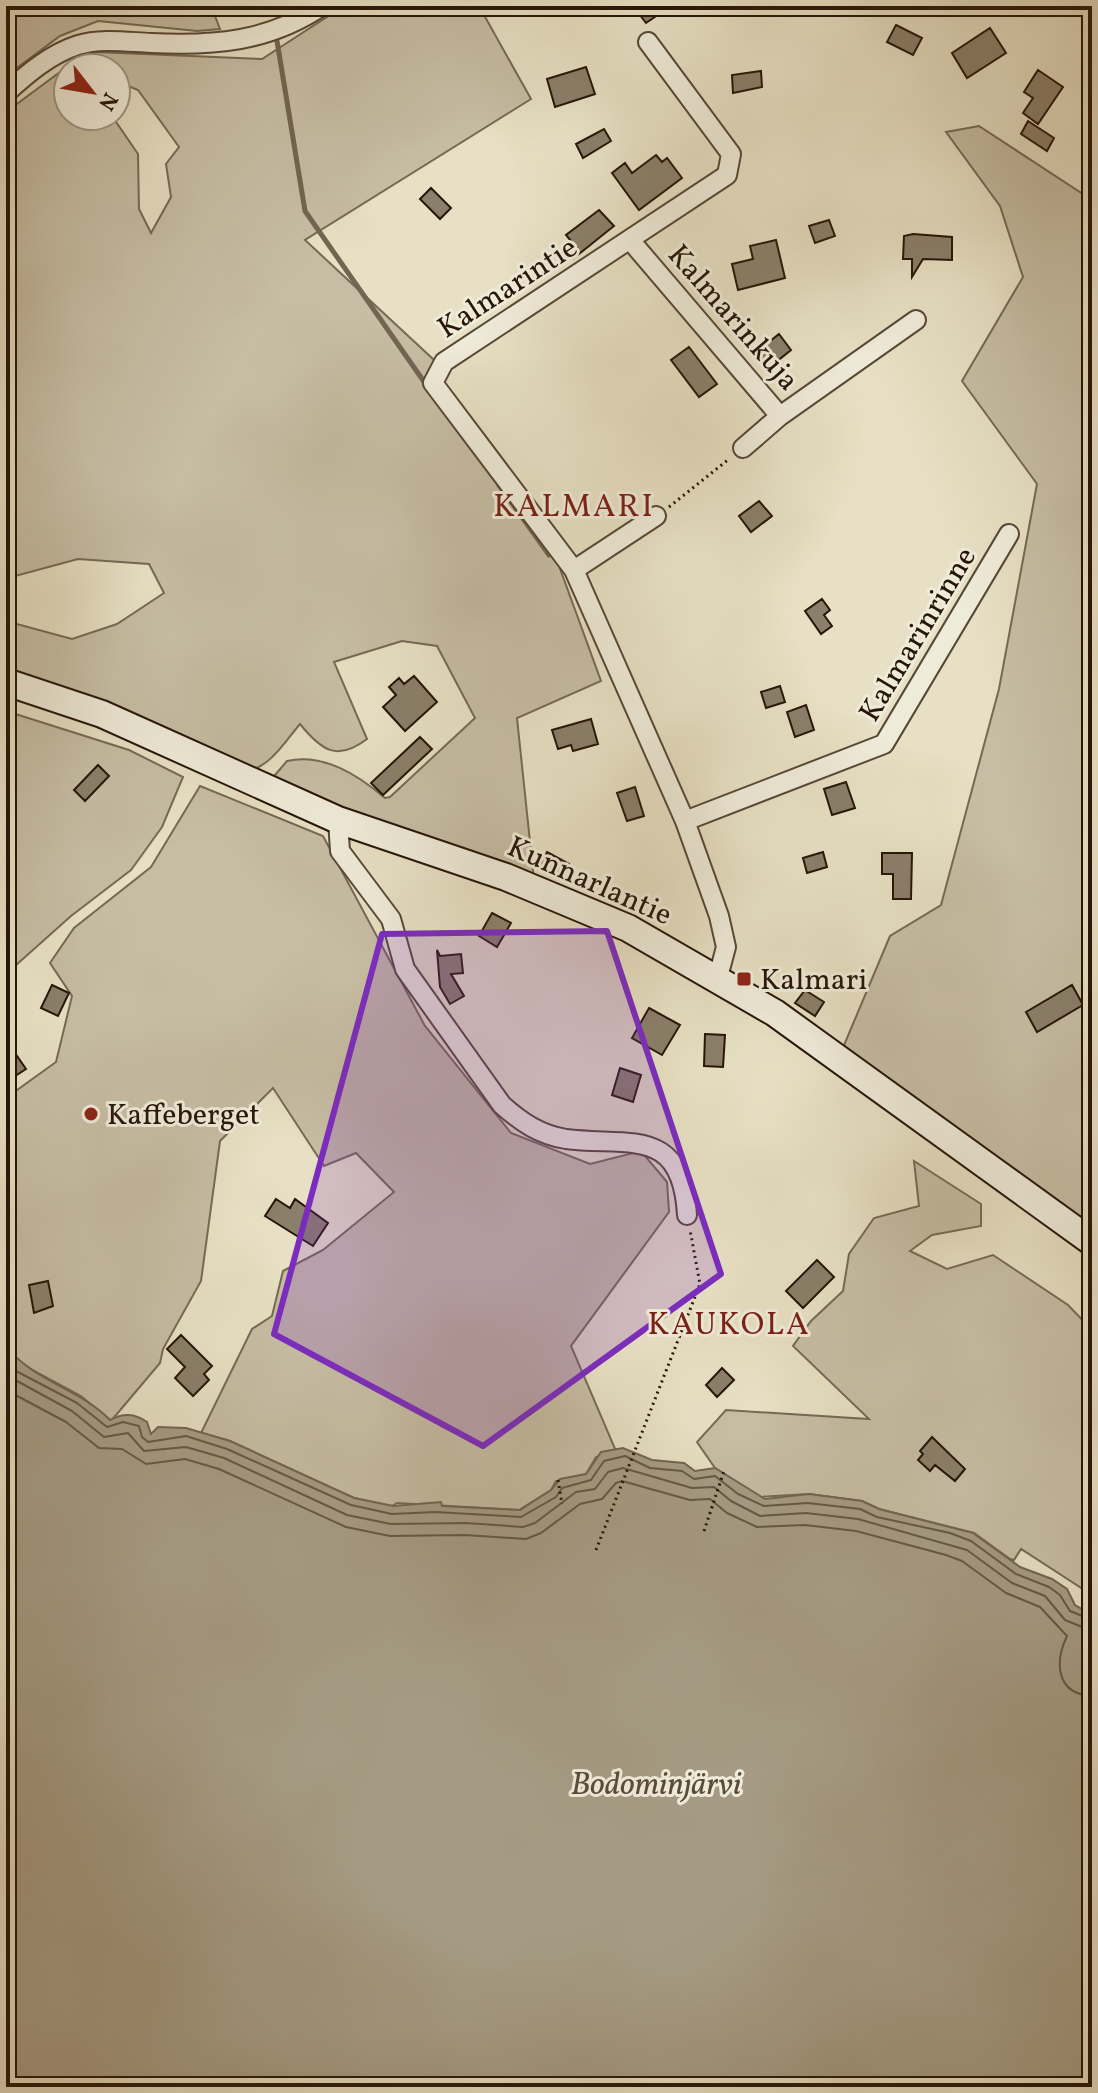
<svg xmlns="http://www.w3.org/2000/svg" width="1098" height="2093" font-family="Vollkorn,serif">
	<style>
		.green { fill: #c6bda4; stroke: #766956; stroke-width: 2; fill-rule: evenodd }
		.water { fill: #a59b84; stroke: #726552; stroke-width: 2 }
		.lines { fill: none; stroke-linecap: round; stroke-linejoin: round }
		.shore { stroke: #665846; stroke-width: 2 }
		.stream { stroke: #726552; stroke-width: 5 }
		.building { fill: #8a7f6a; stroke: #261508; stroke-width: 2 }
		.minor-casing { stroke: #564837; stroke-width: 22 }
		.secondary-casing { stroke: #261508; stroke-width: 30 }
		.path { stroke: #261508; stroke-width: 3; stroke-dasharray: 2 4; stroke-linecap: butt }
		.minor { stroke: #efebd9; stroke-width: 18 }
		.secondary { stroke: #efebd9; stroke-width: 26 }
		.marked { fill: #7b2cbf; fill-opacity: 0.2; stroke: #7b2cbf; stroke-width: 6; stroke-linejoin: round }
		.poi-dot { fill: #8f2418; stroke: #efebd9; stroke-width: 3 }
		.labels { text-anchor: middle; stroke-width: 6; stroke-linejoin: round; paint-order: stroke }
		.street-label { font-size: 30px; fill: #261508; stroke: #efebd9 }
		.poi-label { font-size: 30px; fill: #261508; stroke: #efebd9; text-anchor: start }
		.neighbourhood-label { font-size: 32px; letter-spacing: 2px; fill: #7a1f14; stroke: #efebd9 }
		.water-label { font-size: 32px; font-style: italic; fill: #594b3a; stroke: #efebd9 }
	</style>
	<rect width="100%" height="100%" fill="#e7e0c4"/>
	<filter id="stains"><feTurbulence type="fractalNoise" baseFrequency=".0025" numOctaves="4"/><feColorMatrix values="0 0 0 0 .2 0 0 0 0 .09 0 0 0 0 .02 0 0 0 .5 -.17"/></filter>
	<radialGradient id="worn" r=".72"><stop offset=".6" stop-color="#630" stop-opacity="0"/><stop offset="1" stop-color="#630" stop-opacity=".3"/></radialGradient>
	<path class="green" d="M6,6H211L220,29L197,31L98,21L60,36L6,76Z
		M344,6H479L531,99L305,240L434,360L430,392L555,555L601,681L517,718L534,880L280,788L275,775L287,761C324,753 358,775 385,798L390,797L475,718L437,646L402,641L334,662L367,739C337,762 321,750 300,724C284,743 271,766 246,772L6,676V621L72,639L117,624L164,593L149,564L78,559L15,576L6,617V112L64,69L96,52L262,59ZM68,68H116V81L138,90L179,147L166,164L171,197L151,233L139,209L138,154L112,116H68Z
		M979,126L1092,200V1234L842,1050L890,936L941,905L999,689L1037,484L962,381L1023,277L1000,206L946,132Z
		M6,711L129,750L183,777L162,827L131,870L71,916L6,974Z
		M200,786L323,836L425,1026L511,1133L590,1164L641,1151L667,1182L669,1212L571,1346L616,1451L596,1457L586,1474L556,1481L551,1490L519,1510L397,1503L392,1506L354,1498L230,1441L201,1433L252,1329L272,1316L283,1271L323,1250L394,1192L356,1153L324,1166L273,1088L220,1141L201,1281L163,1349L160,1363L111,1421L81,1396L21,1364L6,1346V1098L56,1062L72,996L50,963L74,928L151,867Z
		M914,1161L981,1204V1226L932,1235L910,1251L947,1269L993,1255L1068,1305L1092,1330V1595L1021,1549L1014,1560L1010,1559L974,1533L879,1509L862,1501L809,1494L759,1497L715,1468L697,1442L726,1410L869,1419L793,1346L811,1321L843,1291L849,1254L874,1218L919,1206Z"/>
	<path class="water" d="M6,1346C33,1381 80,1389 110,1420C123,1413 134,1413 147,1422L151,1434L158,1427L186,1428L230,1441L354,1498L393,1506L441,1502L442,1506L520,1510L551,1490L560,1479L586,1474L601,1452L623,1448L652,1460L684,1463L695,1471L715,1468L765,1499L809,1494L862,1501L879,1509L973,1533L1020,1567L1052,1579L1067,1589L1075,1605L1092,1615V1653L1088,1660L1092,1670V2087H6Z"/>
	<g class="lines">
		<path class="shore" d="M6,1359L16,1371L77,1403L107,1427L123,1422L139,1426L142,1437L148,1442L186,1436L227,1449L351,1505L392,1514L435,1512L521,1517L556,1497L562,1488L591,1480L604,1461L625,1456L650,1468L682,1471L694,1479L715,1476L738,1494L764,1506L808,1503L860,1509L877,1517L950,1533L971,1541L1016,1574L1049,1587L1060,1595L1070,1611L1092,1620
			M6,1375L72,1411L104,1437L128,1433L144,1451L186,1447L224,1458L347,1515L391,1524L466,1523L523,1527L535,1523L576,1492L595,1489L608,1472L623,1468L692,1488L714,1487L731,1501L760,1516L806,1513L858,1519L967,1550L1012,1583L1045,1596L1065,1620L1092,1631
			M6,1390L66,1422L99,1448L122,1449L146,1464L185,1459L219,1469L346,1527L390,1536L465,1535L526,1539L541,1533L580,1504L602,1499L616,1483L622,1481L690,1500L710,1499L727,1513L757,1527L805,1525L856,1531L946,1555L962,1561L1006,1593L1040,1607L1067,1636C1055,1661 1055,1694 1092,1696"/>
		<path class="stream" d="M295,9L298,6
			M277,41L305,211L427,386
			M499,485L549,555"/>
	</g>
	<path class="building" d="M633,6H671L646,23Z
		M896,25L922,38L913,55L887,42Z
		M990,28L1006,53L967,78L952,53Z
		M586,67L595,94L555,107L547,79Z
		M1038,70L1063,87L1038,124L1023,113L1033,98L1024,92Z
		M761,71L762,87L733,93L732,75Z
		M1028,121L1054,138L1047,151L1021,134Z
		M604,129L611,141L583,158L576,144Z
		M656,155L662,162L667,158L682,178L639,210L612,173L625,163L632,173Z
		M431,188L451,208L440,219L420,199Z
		M599,210L614,226L574,258L571,241L566,235Z
		M829,220L835,236L815,243L809,226Z
		M913,234L952,237V260L923,259L912,277V259H903L904,236Z
		M776,240L785,278L738,290L732,264L753,259L750,246Z
		M779,334L791,350L766,370L754,354Z
		M689,347L717,384L699,397L671,360Z
		M759,501L772,516L751,532L739,516Z
		M822,599L830,610L824,615L832,626L821,634L805,611Z
		M414,676L437,702L405,731L383,707L396,695L389,687L399,678L404,684Z
		M780,686L785,702L766,708L761,692Z
		M806,705L814,730L795,737L787,712Z
		M591,719L598,744L573,751L571,745L558,749L552,730Z
		M420,737L432,749L383,795L371,783Z
		M98,765L109,776L85,801L74,790Z
		M846,782L855,808L832,815L824,789Z
		M635,787L644,816L627,821L617,793Z
		M547,852L569,864L563,877L540,866Z
		M823,852L827,867L807,873L803,858Z
		M882,853H912L911,899H893V874H882Z
		M492,913L511,923L497,947L479,936Z
		M437,950L440,956L461,954L463,973L451,974L464,996L450,1004L440,987Z
		M52,985L69,993L58,1016L41,1008Z
		M1072,985L1083,1005L1037,1032L1026,1012Z
		M805,990L824,1002L815,1016L795,1003Z
		M649,1008L680,1025L662,1055L632,1038Z
		M705,1034L725,1035L723,1067L704,1066Z
		M6,1040L26,1069L6,1082Z
		M620,1068L641,1075L633,1102L612,1095Z
		M276,1199L290,1208L295,1199L328,1223L313,1246L265,1216Z
		M817,1260L834,1277L803,1308L786,1291Z
		M48,1281L53,1306L34,1313L29,1285Z
		M181,1335L212,1366L204,1374L209,1380L193,1396L175,1378L185,1367L167,1349Z
		M722,1368L734,1380L717,1397L706,1385Z
		M932,1437L965,1469L955,1481L935,1465L930,1471L918,1460L923,1454L920,1451Z"/>
	<g class="lines">
		<defs>
			<path id="minor" d="M648,42L731,154L727,175L444,362L433,383L574,570L685,821L719,916L726,947L718,977
				M6,93C27,74 50,54 78,45C101,38 127,42 151,43C214,46 268,42 322,6
				M630,240L780,416L916,320
				M743,448L780,416
				M574,570L656,516
				M338,820L340,851L391,919L405,969L502,1105C521,1122 540,1135 566,1139C628,1147 682,1125 687,1215
				M685,821L884,744L1009,534"/>
			<path id="secondary" d="M6,682L102,714L338,820L506,877L628,928L775,1013L1092,1242"/>
		</defs>
		<use href="#minor" class="minor-casing"/>
		<use href="#secondary" class="secondary-casing"/>
		<path class="path" d="M669,507L729,459
			M558,1480L562,1504
			M704,1531L724,1471
			M596,1550L700,1284L690,1230"/>
		<use href="#minor" class="minor"/>
		<use href="#secondary" class="secondary"/>
	</g>
	<path class="marked" d="M607,931L721,1274L483,1446L274,1334L382,934Z"/>
	<g class="poi-dot">
		<rect x="736" y="971" width="16" height="16" rx="4"/>
		<circle cx="91" cy="1114" r="8"/>
	</g>
	<g class="labels">
		<g class="street-label">
			<text transform="translate(507 287) rotate(-33)" y="10">Kalmarintie</text>
			<text transform="translate(734 317) rotate(49)" y="10">Kalmarinkuja</text>
			<text transform="translate(917 634) rotate(-59)" y="10">Kalmarinrinne</text>
			<text transform="translate(590 880) rotate(24)" y="10">Kunnarlantie</text>
		</g>
		<g class="poi-label">
			<text x="760" y="989">Kalmari</text>
			<text x="107" y="1124">Kaffeberget</text>
		</g>
		<g class="neighbourhood-label">
			<text x="574" y="516">KALMARI</text>
			<text x="729" y="1334">KAUKOLA</text>
		</g>
		<g class="water-label">
			<text x="656" y="1794">Bodominjärvi</text>
		</g>
	</g>
	<rect width="1098" height="2093" fill="none" stroke="#e7e0c4" stroke-width="32"/>
	<rect x="8" y="8" width="1082" height="2077" fill="none" stroke="#261508" stroke-width="4"/>
	<rect x="16" y="16" width="1066" height="2061" fill="none" stroke="#261508" stroke-width="2"/>
	<g transform="translate(92 92) rotate(121)"><circle r="38" fill="#efebd9" stroke="#9f9585" stroke-width="2"/>
	<path d="M0-6L14 30L0 20L-14 30Z" fill="#8f2418"/>
	<text y="-12" font-size="22" font-weight="bold" text-anchor="middle" fill="#261508">N</text>
	</g>
	<rect width="100%" height="100%" filter="url(#stains)"/>
	<rect width="100%" height="100%" fill="url(#worn)"/>
</svg>
